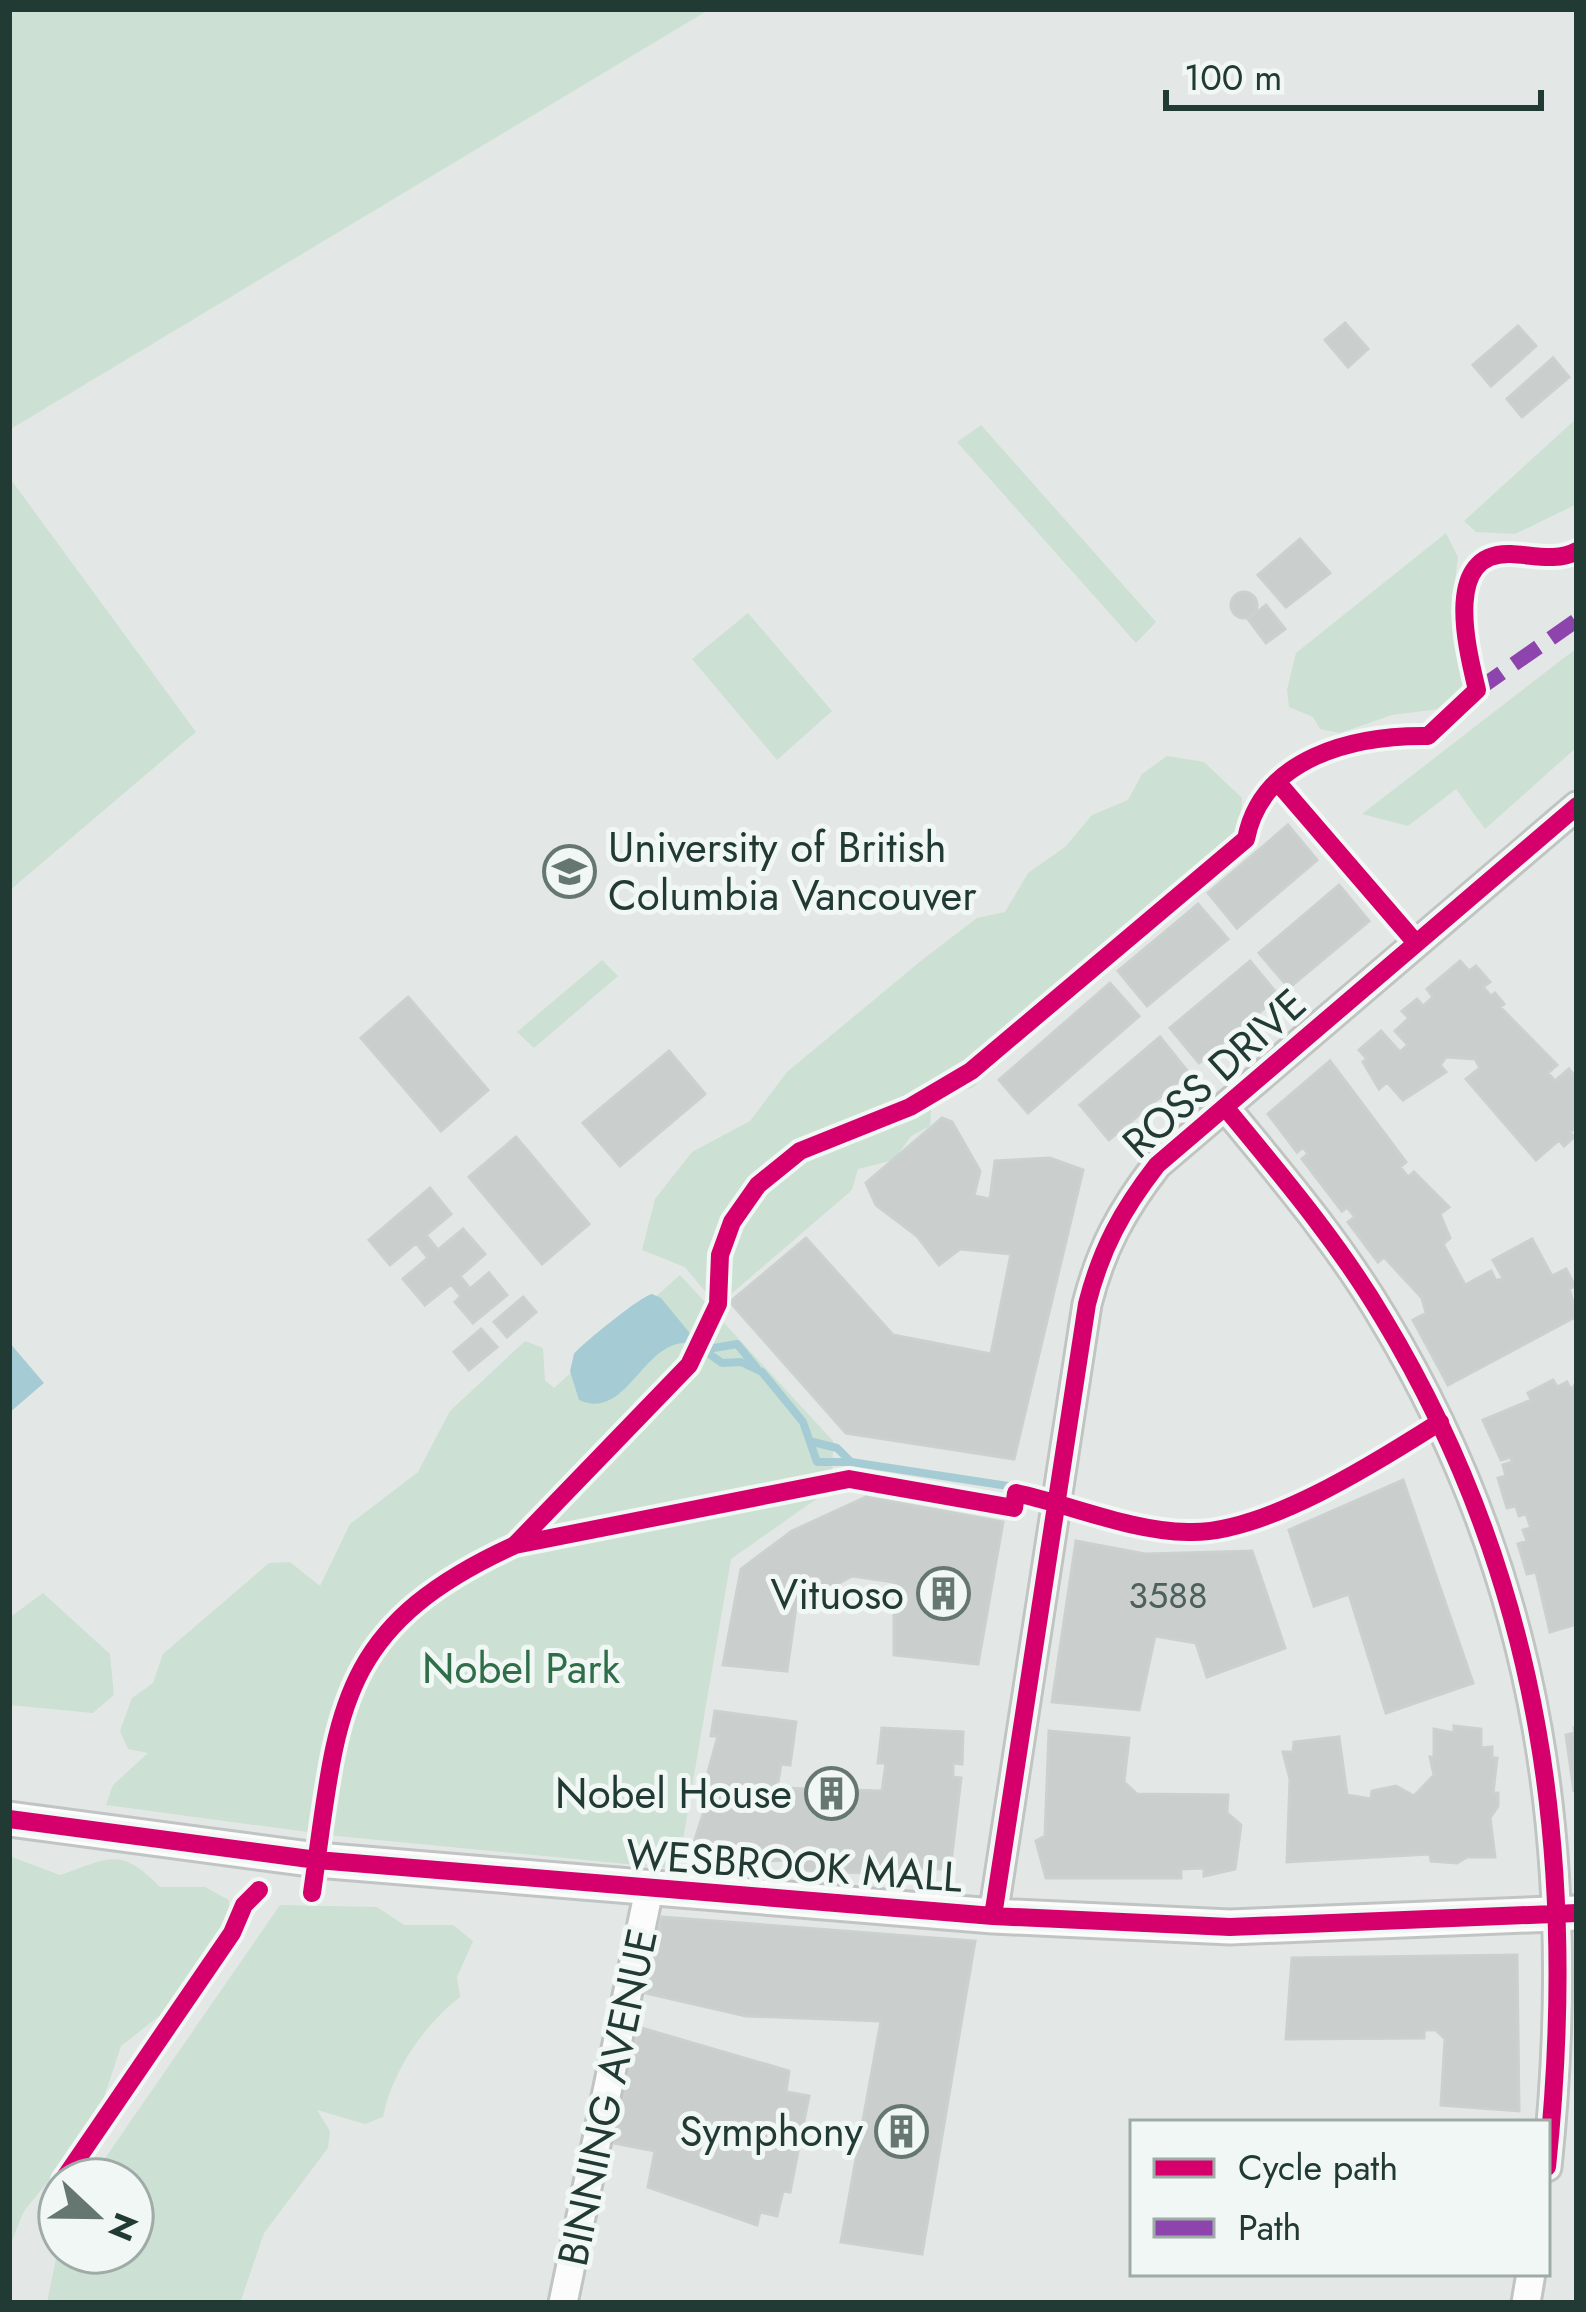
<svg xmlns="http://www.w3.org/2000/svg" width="1586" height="2312" font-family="Jost,sans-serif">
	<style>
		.green { fill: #cce0d3 }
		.water { fill: #a5ccd4 }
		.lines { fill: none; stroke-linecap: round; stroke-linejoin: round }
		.stream { stroke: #a5ccd4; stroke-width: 8 }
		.building { fill: #cacfcd; stroke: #cbd1cf; stroke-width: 3 }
		.minor-casing { stroke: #c0c5c3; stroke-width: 33 }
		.tertiary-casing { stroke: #c0c5c3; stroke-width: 39 }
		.minor { stroke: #fbfcfb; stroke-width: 27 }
		.tertiary { stroke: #fbfcfb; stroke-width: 33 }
		.quiet { stroke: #8e44ad; stroke-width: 15; stroke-dasharray: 30 15; stroke-linecap: butt }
		.cycleway-casing { stroke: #f1f7f4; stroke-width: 26 }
		.cycleway { stroke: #d6006c; stroke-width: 18 }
		.labels { text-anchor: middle; stroke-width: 10; stroke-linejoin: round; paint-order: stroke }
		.number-label { font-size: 36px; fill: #4d605b }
		.poi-label { font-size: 42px; fill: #223a34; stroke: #f1f7f4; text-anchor: end }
		.street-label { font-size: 42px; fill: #223a34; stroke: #f1f7f4 }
		.park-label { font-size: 42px; fill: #2f6e49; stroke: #f1f7f4 }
	</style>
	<rect width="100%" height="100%" fill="#e3e8e6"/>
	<path class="green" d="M9,9H710L9,430Z
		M1577,418V504L1515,534L1476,532L1464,521Z
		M981,425L1156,622L1136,643L957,442Z
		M9,477L196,732L9,891Z
		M1446,533L1458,557L1451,611L1465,688L1447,708L1392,715L1340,733L1320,729L1313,717L1289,707L1287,690L1296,653Z
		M748,613L832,711L777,760L692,659Z
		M1573,651H1577V747L1485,829L1456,789L1408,826L1362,814Z
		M1167,756L1204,762L1242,798L1241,830L1216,869L1129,950L1054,985L1045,1024L972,1088L932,1098L930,1126L911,1136L894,1160L858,1169L852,1190L730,1295L709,1296L685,1267L642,1250L655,1199L692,1152L750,1121L787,1072L922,960L977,918L1005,912L1028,873L1065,847L1092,815L1128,800L1142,774Z
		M602,960L618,976L534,1048L517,1032Z
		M680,1275L833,1441L832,1488L731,1559L678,1869L337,1836L106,1805L113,1785L148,1753L128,1749L120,1731L132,1698L153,1683L163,1654L269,1563L290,1562L320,1586L350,1524L418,1472L450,1411L525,1341L543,1348L545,1380L554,1388Z
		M43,1593L110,1654L114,1695L93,1713L9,1705V1618Z
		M9,1856L60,1875C110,1858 120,1846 160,1887H205L229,1900V1929L182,1998L121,2046L95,2124L24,2211L9,2248Z
		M280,1905L377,1907L404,1925H453L473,1941L457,1977L460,1997C424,2025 392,2071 383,2117L365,2124L317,2110L330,2131L328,2148L264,2233L240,2303H47L60,2239V2252H132V2180H90Z"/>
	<path class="water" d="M652,1294L661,1298L693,1337L690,1343C642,1339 628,1422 579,1400L570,1371L574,1354C583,1343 641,1296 652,1294Z
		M9,1342L44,1383L9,1413Z"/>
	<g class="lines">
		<path class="stream" d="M691,1341L722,1363L741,1362L762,1372L803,1422L817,1462H851L1008,1486
			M708,1349L737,1344L756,1367
			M813,1442L837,1448L850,1461"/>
	</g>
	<path class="building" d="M1345,323L1368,349L1348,367L1325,340Z
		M1518,326L1536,346L1491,386L1473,365Z
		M1553,358L1569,377L1522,417L1507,399Z
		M1300,539L1330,573L1286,607L1258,575Z
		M1231 605a13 13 0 1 1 26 0a13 13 0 1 1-26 0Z
		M1266,605L1285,629L1266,643L1248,619Z
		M1288,825L1317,860L1237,928L1208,893Z
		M1339,885L1369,921L1289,988L1259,953Z
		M1198,904L1228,939L1147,1006L1118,971Z
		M1250,961L1279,996L1199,1063L1170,1028Z
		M1460,961L1469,971L1476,966L1490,982L1483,987L1491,996L1495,993L1504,1004L1500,1007L1557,1065L1548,1073L1555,1081L1569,1069L1577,1079V1126L1570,1132L1574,1137L1564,1146L1559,1140L1536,1160L1466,1079L1480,1068L1475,1059L1446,1057L1440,1065L1446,1072L1403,1100L1387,1082L1379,1089L1363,1062L1367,1059L1359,1050L1381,1031L1400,1052L1408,1045L1395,1031L1409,1018L1402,1011L1417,999L1423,1006L1433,997L1427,989Z
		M1110,983L1139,1016L1028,1113L999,1080Z
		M408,997L488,1090L441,1131L361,1038Z
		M1160,1037L1189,1073L1109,1140L1080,1105Z
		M669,1051L705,1094L620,1166L583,1123Z
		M1330,1061L1406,1162L1400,1167L1408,1177L1414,1172L1449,1207L1440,1214L1450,1238L1443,1244L1465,1285L1491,1271L1496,1281L1503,1278L1493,1260L1532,1239L1552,1276L1566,1269L1575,1286L1569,1289L1577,1316L1448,1385L1413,1320L1426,1313L1422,1298L1384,1257L1378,1262L1348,1222L1355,1217L1347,1207L1342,1211L1302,1159L1308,1154L1303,1147L1297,1152L1268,1114Z
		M942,1118L952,1122L980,1171L974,1196L990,1199L995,1161L1050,1158L1083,1170L1014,1459L846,1433L730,1302L806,1238L893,1335L991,1354L1011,1254L960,1249L939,1265L917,1236L876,1205L866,1183Z
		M516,1137L589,1224L542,1264L469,1177Z
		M430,1188L451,1214L426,1235L438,1250L463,1229L485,1254L460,1276L470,1289L489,1273L507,1295L473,1323L455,1302L461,1296L451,1284L425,1305L403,1279L428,1258L416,1243L390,1265L369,1240Z
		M523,1297L536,1312L507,1337L494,1322Z
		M481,1329L497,1347L469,1370L454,1352Z
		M1553,1380L1557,1387L1567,1382L1571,1390L1577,1382V1624L1550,1632L1536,1572L1527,1574L1518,1544L1527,1541L1523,1530L1531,1528L1526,1514L1519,1516L1516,1506L1507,1508L1498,1478L1506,1476L1503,1465L1512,1462L1511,1457L1501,1460L1483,1420L1531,1400L1528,1393Z
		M1403,1480L1473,1683L1386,1713L1349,1594L1314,1606L1289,1530Z
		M866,1497L1003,1522L978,1664L894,1655V1582L852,1576L796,1607L787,1671L723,1665L741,1569L792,1531Z
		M1076,1541L1145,1554L1252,1551L1285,1648L1207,1677L1196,1643L1155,1636L1139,1710L1052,1702Z
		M715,1711L796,1722L790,1765L781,1764L777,1788L882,1791L886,1763H878L882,1728L963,1732L962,1764L953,1763V1777L961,1778L951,1863L940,1869L907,1867V1875L784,1869L785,1860L737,1862L738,1855L721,1854L719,1848L693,1846L709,1795L702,1794L718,1736H711Z
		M1454,1726L1481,1729V1748L1492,1747V1758H1497L1493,1793H1498V1806L1490,1818L1495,1857H1467L1457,1863L1431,1861L1430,1854L1287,1862L1290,1779L1283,1752H1293L1294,1742L1339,1737L1347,1795L1371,1799L1372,1791L1396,1786L1414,1796L1434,1775L1430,1757H1434V1729L1454,1733Z
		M1574,1728H1577L1574,1792L1566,1735L1575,1733Z
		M1049,1731L1129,1738L1124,1782L1137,1794L1228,1795L1227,1813L1241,1825L1235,1869L1204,1876V1868L1181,1869V1878H1046L1036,1841L1045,1836Z
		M662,1917L975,1941L922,2254L841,2242L881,2021L746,2016L646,1993Z
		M1517,1955L1519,2111L1441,2105L1445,2039L1436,2030H1424V2038L1286,2039L1292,1958Z
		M638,2027L789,2071L786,2092L809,2096L790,2192L783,2191L777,2216L760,2212L757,2225L648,2187L655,2151L614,2143Z"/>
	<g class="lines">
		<defs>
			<path id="minor" d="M1225,1107C1281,1175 1338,1242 1383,1318C1543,1583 1579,1863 1547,2167
				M993,1916L1087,1304C1101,1249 1122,1210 1157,1165L1577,806
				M563,2303L649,1890
				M1526,2303L1531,2273"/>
			<path id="tertiary" d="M9,1819L317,1860L993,1916L1230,1927L1577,1913"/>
		</defs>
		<use href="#minor" class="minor-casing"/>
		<use href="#tertiary" class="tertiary-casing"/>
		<use href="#minor" class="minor"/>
		<use href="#tertiary" class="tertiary"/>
		<path class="quiet" d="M1477,690L1577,620"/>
		<defs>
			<path id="cycleway" d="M1279,784L1416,943
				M1225,1107C1281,1175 1338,1242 1383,1318C1543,1583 1579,1863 1547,2167
				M515,1545L689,1365L718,1304L720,1255L732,1222L758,1185L800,1151L910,1107L971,1071L1246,839C1262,757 1354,735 1428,736L1477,690C1468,652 1441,551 1511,554C1533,555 1557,562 1577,551
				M9,1819L317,1860L993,1916L1230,1927L1577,1913
				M312,1893C338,1714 333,1628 515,1545L849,1479L1014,1508L1016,1493C1072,1505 1130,1531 1188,1532C1263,1535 1377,1462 1440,1422
				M993,1916L1087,1304C1101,1249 1122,1210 1157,1165L1577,806
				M63,2180L232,1933L244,1905L259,1890"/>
		</defs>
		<use href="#cycleway" class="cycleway-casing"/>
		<use href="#cycleway" class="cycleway"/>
	</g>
	<defs>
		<symbol id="university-ring" viewBox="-11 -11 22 22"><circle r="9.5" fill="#f1f7f4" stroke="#667772" stroke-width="1.5"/><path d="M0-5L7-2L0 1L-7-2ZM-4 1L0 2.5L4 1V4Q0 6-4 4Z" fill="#667772"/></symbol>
		<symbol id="building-ring" viewBox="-11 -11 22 22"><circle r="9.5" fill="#f1f7f4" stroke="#667772" stroke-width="1.5"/><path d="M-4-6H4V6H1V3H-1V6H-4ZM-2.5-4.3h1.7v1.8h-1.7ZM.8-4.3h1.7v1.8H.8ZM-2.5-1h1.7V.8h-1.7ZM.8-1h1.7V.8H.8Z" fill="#667772"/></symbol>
	</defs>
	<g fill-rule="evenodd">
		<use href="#university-ring" x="540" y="842" width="59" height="59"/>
		<use href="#building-ring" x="914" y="1564" width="59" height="59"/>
		<use href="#building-ring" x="802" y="1764" width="59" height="59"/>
		<use href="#building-ring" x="872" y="2102" width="59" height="59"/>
	</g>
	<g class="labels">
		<g class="number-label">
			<text x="1168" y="1608">3588</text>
		</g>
		<g class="poi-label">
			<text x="608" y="862" text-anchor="start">University of British<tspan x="608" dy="48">Columbia Vancouver</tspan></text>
			<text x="904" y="1609">Vituoso</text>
			<text x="792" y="1808">Nobel House</text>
			<text x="863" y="2146">Symphony</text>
		</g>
		<g class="street-label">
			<text transform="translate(1214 1073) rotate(-42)" y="15">ROSS DRIVE</text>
			<text transform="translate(794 1865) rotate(4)" y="15">WESBROOK MALL</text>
			<text transform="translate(607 2097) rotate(-78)" y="15">BINNING AVENUE</text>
		</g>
		<g class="park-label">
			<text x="521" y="1683">Nobel Park</text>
		</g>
	</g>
	<rect width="1586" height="2312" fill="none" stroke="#223a34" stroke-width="24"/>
	<rect x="1130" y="2120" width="420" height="156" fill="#f1f7f4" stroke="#9eaba7" stroke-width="3"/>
	<rect x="1154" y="2159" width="60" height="18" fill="#d6006c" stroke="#9eaba7" stroke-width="3"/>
	<text x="1238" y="2180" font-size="36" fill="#223a34">Cycle path</text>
	<rect x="1154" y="2219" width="60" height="18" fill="#8e44ad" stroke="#9eaba7" stroke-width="3"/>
	<text x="1238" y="2240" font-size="36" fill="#223a34">Path</text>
	<g transform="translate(96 2216) rotate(112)"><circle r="57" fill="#f1f7f4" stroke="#9eaba7" stroke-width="3"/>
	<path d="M0-9L21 45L0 30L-21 45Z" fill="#667772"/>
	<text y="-18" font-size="33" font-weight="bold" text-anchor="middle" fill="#223a34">N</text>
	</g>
	<path d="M1166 90v18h375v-18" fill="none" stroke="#223a34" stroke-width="6"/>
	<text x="1184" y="90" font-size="36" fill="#223a34" stroke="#f1f7f4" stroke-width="9" paint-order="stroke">100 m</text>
</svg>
